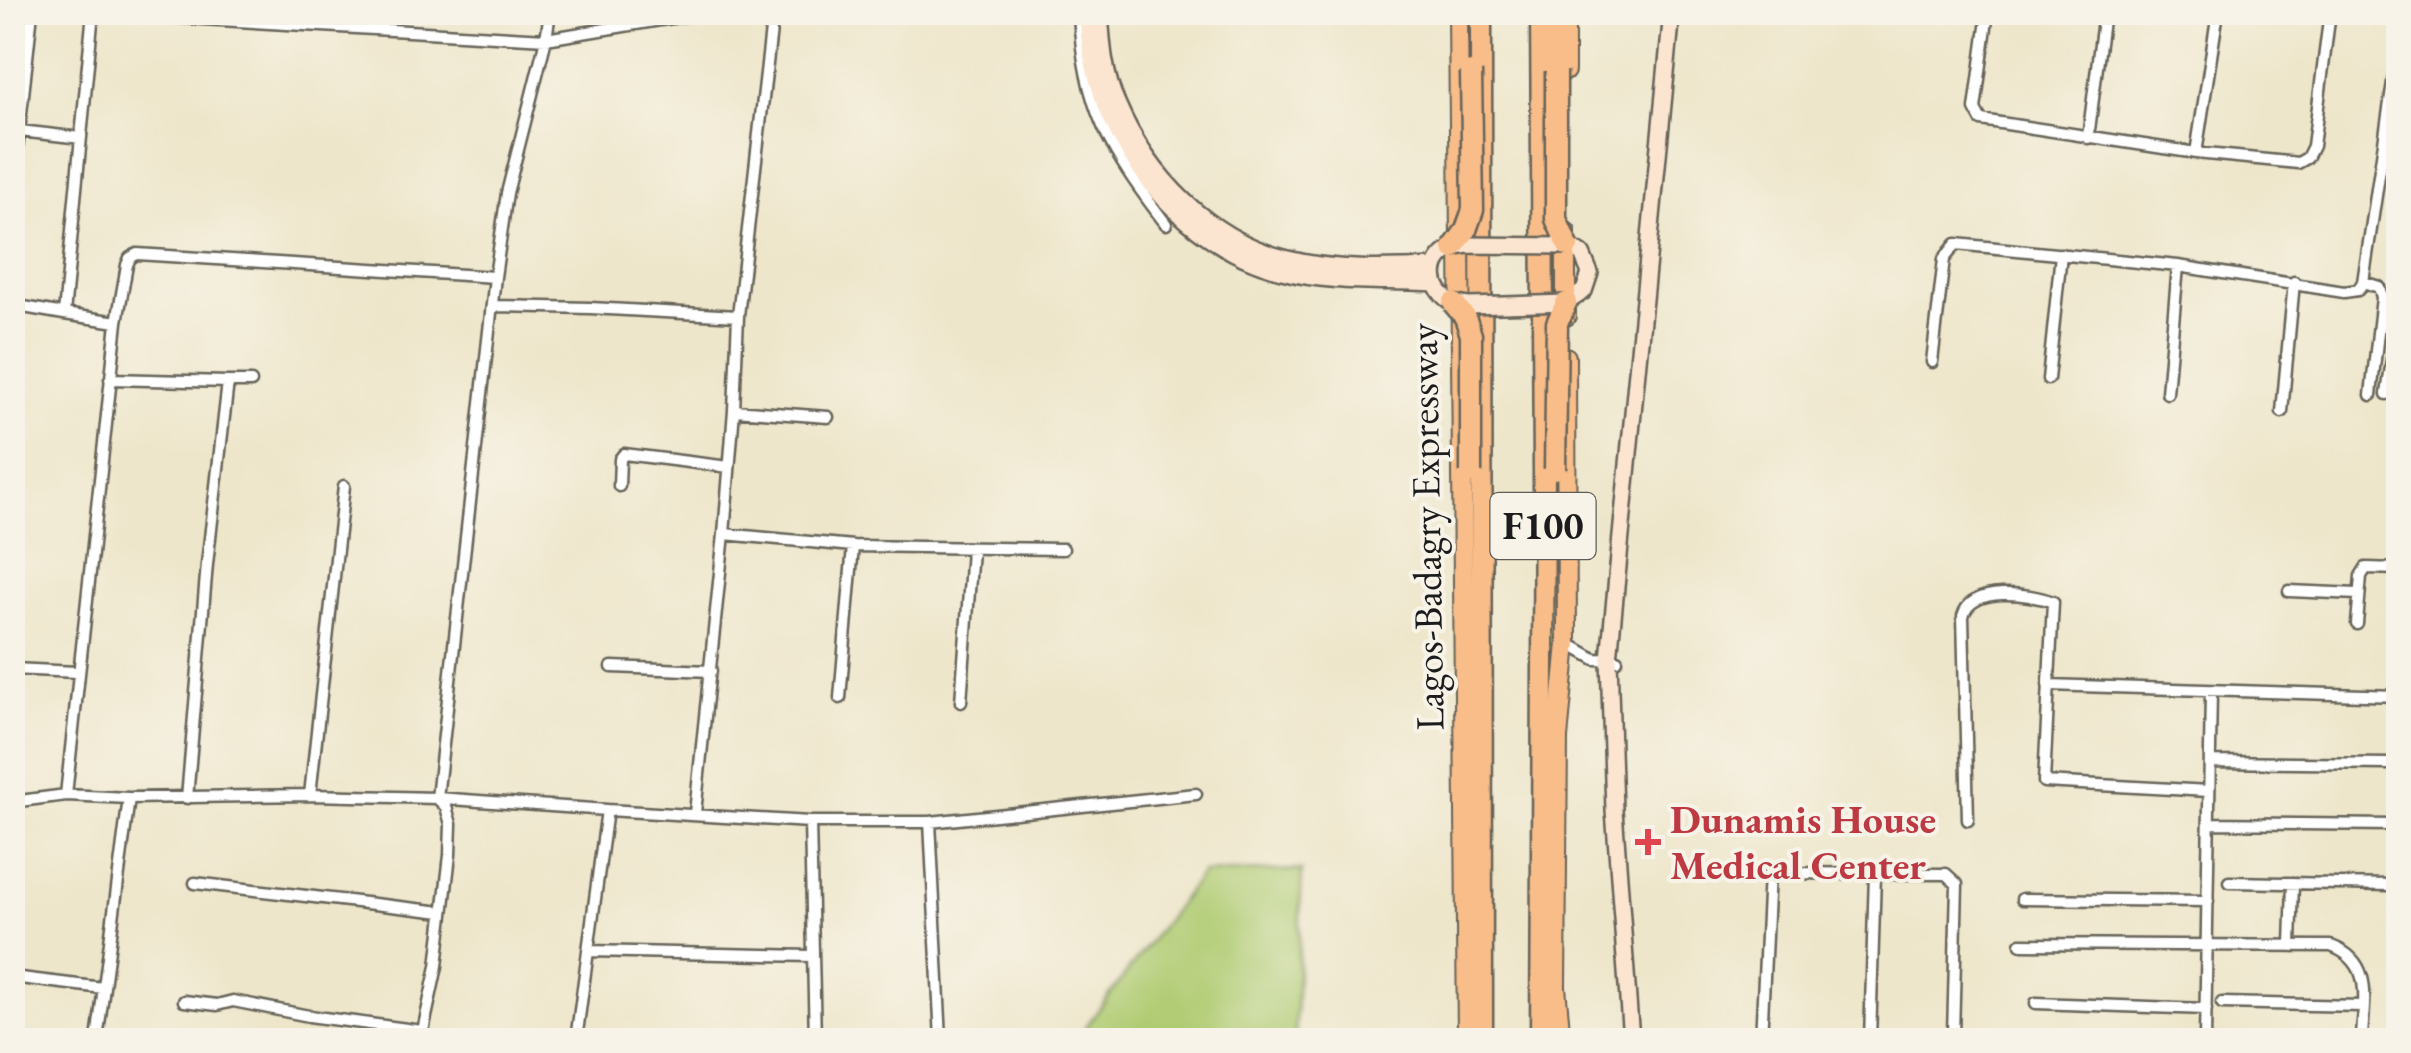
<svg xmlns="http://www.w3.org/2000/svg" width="2411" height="1053" font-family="'EB Garamond',serif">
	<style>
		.green { fill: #b0cc73; stroke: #667448; stroke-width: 2.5 }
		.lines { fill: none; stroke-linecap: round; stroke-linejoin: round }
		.street-casing { stroke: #666359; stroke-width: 15 }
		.secondary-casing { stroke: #666359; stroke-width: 20 }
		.primary-casing { stroke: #666359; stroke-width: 22 }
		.highway-casing { stroke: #666359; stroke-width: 25 }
		.street { stroke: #fff; stroke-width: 10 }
		.secondary { stroke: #fce5d0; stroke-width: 15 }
		.primary { stroke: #f8bd89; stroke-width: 18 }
		.highway { stroke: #f8bd89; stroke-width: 20 }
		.secondary-bridge-casing { stroke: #666359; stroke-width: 20; stroke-linecap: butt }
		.highway-bridge-casing { stroke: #666359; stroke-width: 25; stroke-linecap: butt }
		.secondary-bridge { stroke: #fce5d0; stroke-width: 15 }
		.highway-bridge { stroke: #f8bd89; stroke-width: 20 }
		.health-dot { fill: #e0444e; stroke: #f7f3e8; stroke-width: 4 }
		.labels { text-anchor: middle; stroke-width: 8; stroke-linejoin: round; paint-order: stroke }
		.shield { fill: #f7f3e8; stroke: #5e5c59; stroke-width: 2.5 }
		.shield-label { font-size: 38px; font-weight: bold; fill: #1c1c1c }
		.street-label { font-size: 40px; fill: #1c1c1c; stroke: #f7f3e8 }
		.health-label { font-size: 40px; font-weight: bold; fill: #be3a42; stroke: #f7f3e8; text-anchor: start }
	</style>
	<rect width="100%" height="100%" fill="#f7f3e8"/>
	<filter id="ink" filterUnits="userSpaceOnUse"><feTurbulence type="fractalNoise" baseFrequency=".01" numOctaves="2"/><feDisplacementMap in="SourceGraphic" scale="20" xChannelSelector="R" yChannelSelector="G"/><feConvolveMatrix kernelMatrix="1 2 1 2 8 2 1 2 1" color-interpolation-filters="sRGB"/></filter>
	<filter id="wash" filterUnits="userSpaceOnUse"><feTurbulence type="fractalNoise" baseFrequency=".0048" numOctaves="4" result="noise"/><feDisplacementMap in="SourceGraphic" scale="40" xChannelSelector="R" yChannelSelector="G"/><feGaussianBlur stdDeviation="2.25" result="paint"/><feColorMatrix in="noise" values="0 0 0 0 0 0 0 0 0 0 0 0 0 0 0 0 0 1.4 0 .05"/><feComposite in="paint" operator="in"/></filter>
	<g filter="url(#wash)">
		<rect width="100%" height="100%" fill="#eee6ca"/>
		<path class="green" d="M1302,870L1295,1040H1083L1084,1029L1202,873Z"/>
	</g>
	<g filter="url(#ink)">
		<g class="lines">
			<defs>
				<path id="street" d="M81,12L546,39L708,12
					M1079,12C1083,107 1110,151 1166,224
					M1988,12L1975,109L1981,120L2196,153L2298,163L2307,158L2313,146L2330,12
					M20,131L81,138
					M2088,138L2104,12
					M2196,153L2218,12
					M12,197L32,12
					M2363,282L2379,287L2382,297L2371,395
					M12,305L64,314
					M494,306L590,308L738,316
					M117,322L127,265L130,258L137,254L495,277
					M1932,362L1944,259L1956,244L2178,266L2344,292L2358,290L2363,282L2398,49
					M110,379L228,382L207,564L187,798
					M2048,379L2061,254
					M228,382H251
					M2167,393L2178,266
					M2387,394L2395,340L2398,338
					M734,410L828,417
					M2282,412L2294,282
					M619,486L620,459L624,454L729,467
					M724,534L734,410L738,316L773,12
					M2289,591L2358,594
					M2357,624L2361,576L2366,568L2398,569
					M1567,643L1595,659L1617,660
					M612,667L711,671
					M12,669L77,672
					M2048,685L2398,696
					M840,698L853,546
					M961,702L972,550
					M2210,762L2389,764
					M66,795L117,322L64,314L93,12
					M310,795L344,486
					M12,802L66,795L129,798L310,795L437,798L607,810
					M695,813L724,534L853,546L1063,549
					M1968,820L1963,616C1972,585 2029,593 2053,602L2044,782L2209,791
					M810,822L815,1040
					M930,822L941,1040
					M2210,823L2394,825
					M2229,882L2390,885
					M195,883L442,912
					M2022,899L2208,901
					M2021,944L2331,946C2375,962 2363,1001 2362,1040
					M2291,945L2293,883
					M589,951L812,956
					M12,977L103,988
					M184,1001L217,1005L233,1001L309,1016L422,1031
					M2036,1003L2206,1009
					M2222,1003L2363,1006
					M97,1040L129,798
					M421,1040L437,966L450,855L451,824L446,807L437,798L495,277L507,193L546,39L550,12
					M576,1040L607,810L810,822H930L1196,794
					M1761,1040L1769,873L1946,874L1957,884L1953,1035L1950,1040
					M1870,1040L1875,874
					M2205,1040L2211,692"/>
				<path id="secondary" d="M1087,12C1088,124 1170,243 1282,271C1330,284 1385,280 1435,283
					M1100,12C1102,43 1104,75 1117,103C1148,176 1209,240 1288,259C1334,271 1387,269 1434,267
					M1453,248C1427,261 1429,289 1453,303
					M1566,303L1584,291L1590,273L1582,254L1568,246
					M1631,1040L1614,810L1609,659L1672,12"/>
				<path id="primary" d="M1458,12L1467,1040
					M1565,12V71
					M1566,232V316
					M1561,1040L1556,987L1558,738L1567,643L1566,357"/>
				<path id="highway" d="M1481,12L1482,1040
					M1541,12L1544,472L1541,1040
					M1554,12L1556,71"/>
			</defs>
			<use href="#street" class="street-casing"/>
			<use href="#secondary" class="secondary-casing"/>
			<use href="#primary" class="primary-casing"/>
			<use href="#highway" class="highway-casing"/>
			<use href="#street" class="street"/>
			<use href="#secondary" class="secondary"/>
			<use href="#primary" class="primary"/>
			<use href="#highway" class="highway"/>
			<defs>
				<path id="secondary-bridge" d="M1453,248L1468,245L1568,246
					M1453,303L1469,306L1566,303"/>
				<path id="highway-bridge" d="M1556,71V219L1568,246
					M1453,248L1466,230L1473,210L1471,72
					M1453,303L1465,317L1471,335V473
					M1555,469L1557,323L1566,303"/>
			</defs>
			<use href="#secondary-bridge" class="secondary-bridge-casing"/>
			<use href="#highway-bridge" class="highway-bridge-casing"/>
			<use href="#secondary-bridge" class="secondary-bridge"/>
			<use href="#highway-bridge" class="highway-bridge"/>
		</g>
	</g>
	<path class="health-dot" d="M1643 827h10v10h10v10h-10v10h-10v-10h-10v-10h10z"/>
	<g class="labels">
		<rect class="shield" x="1490.5" y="493" width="105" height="66" rx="8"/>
		<g class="shield-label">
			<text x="1543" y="539">F100</text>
		</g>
		<g class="street-label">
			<text transform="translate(1426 527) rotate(-91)" y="14">Lagos-Badagry Expressway</text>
		</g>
		<g class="health-label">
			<text x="1670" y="833">Dunamis House<tspan x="1670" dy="46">Medical Center</tspan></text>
		</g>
	</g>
	<rect width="2411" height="1053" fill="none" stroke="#f7f3e8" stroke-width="50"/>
</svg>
